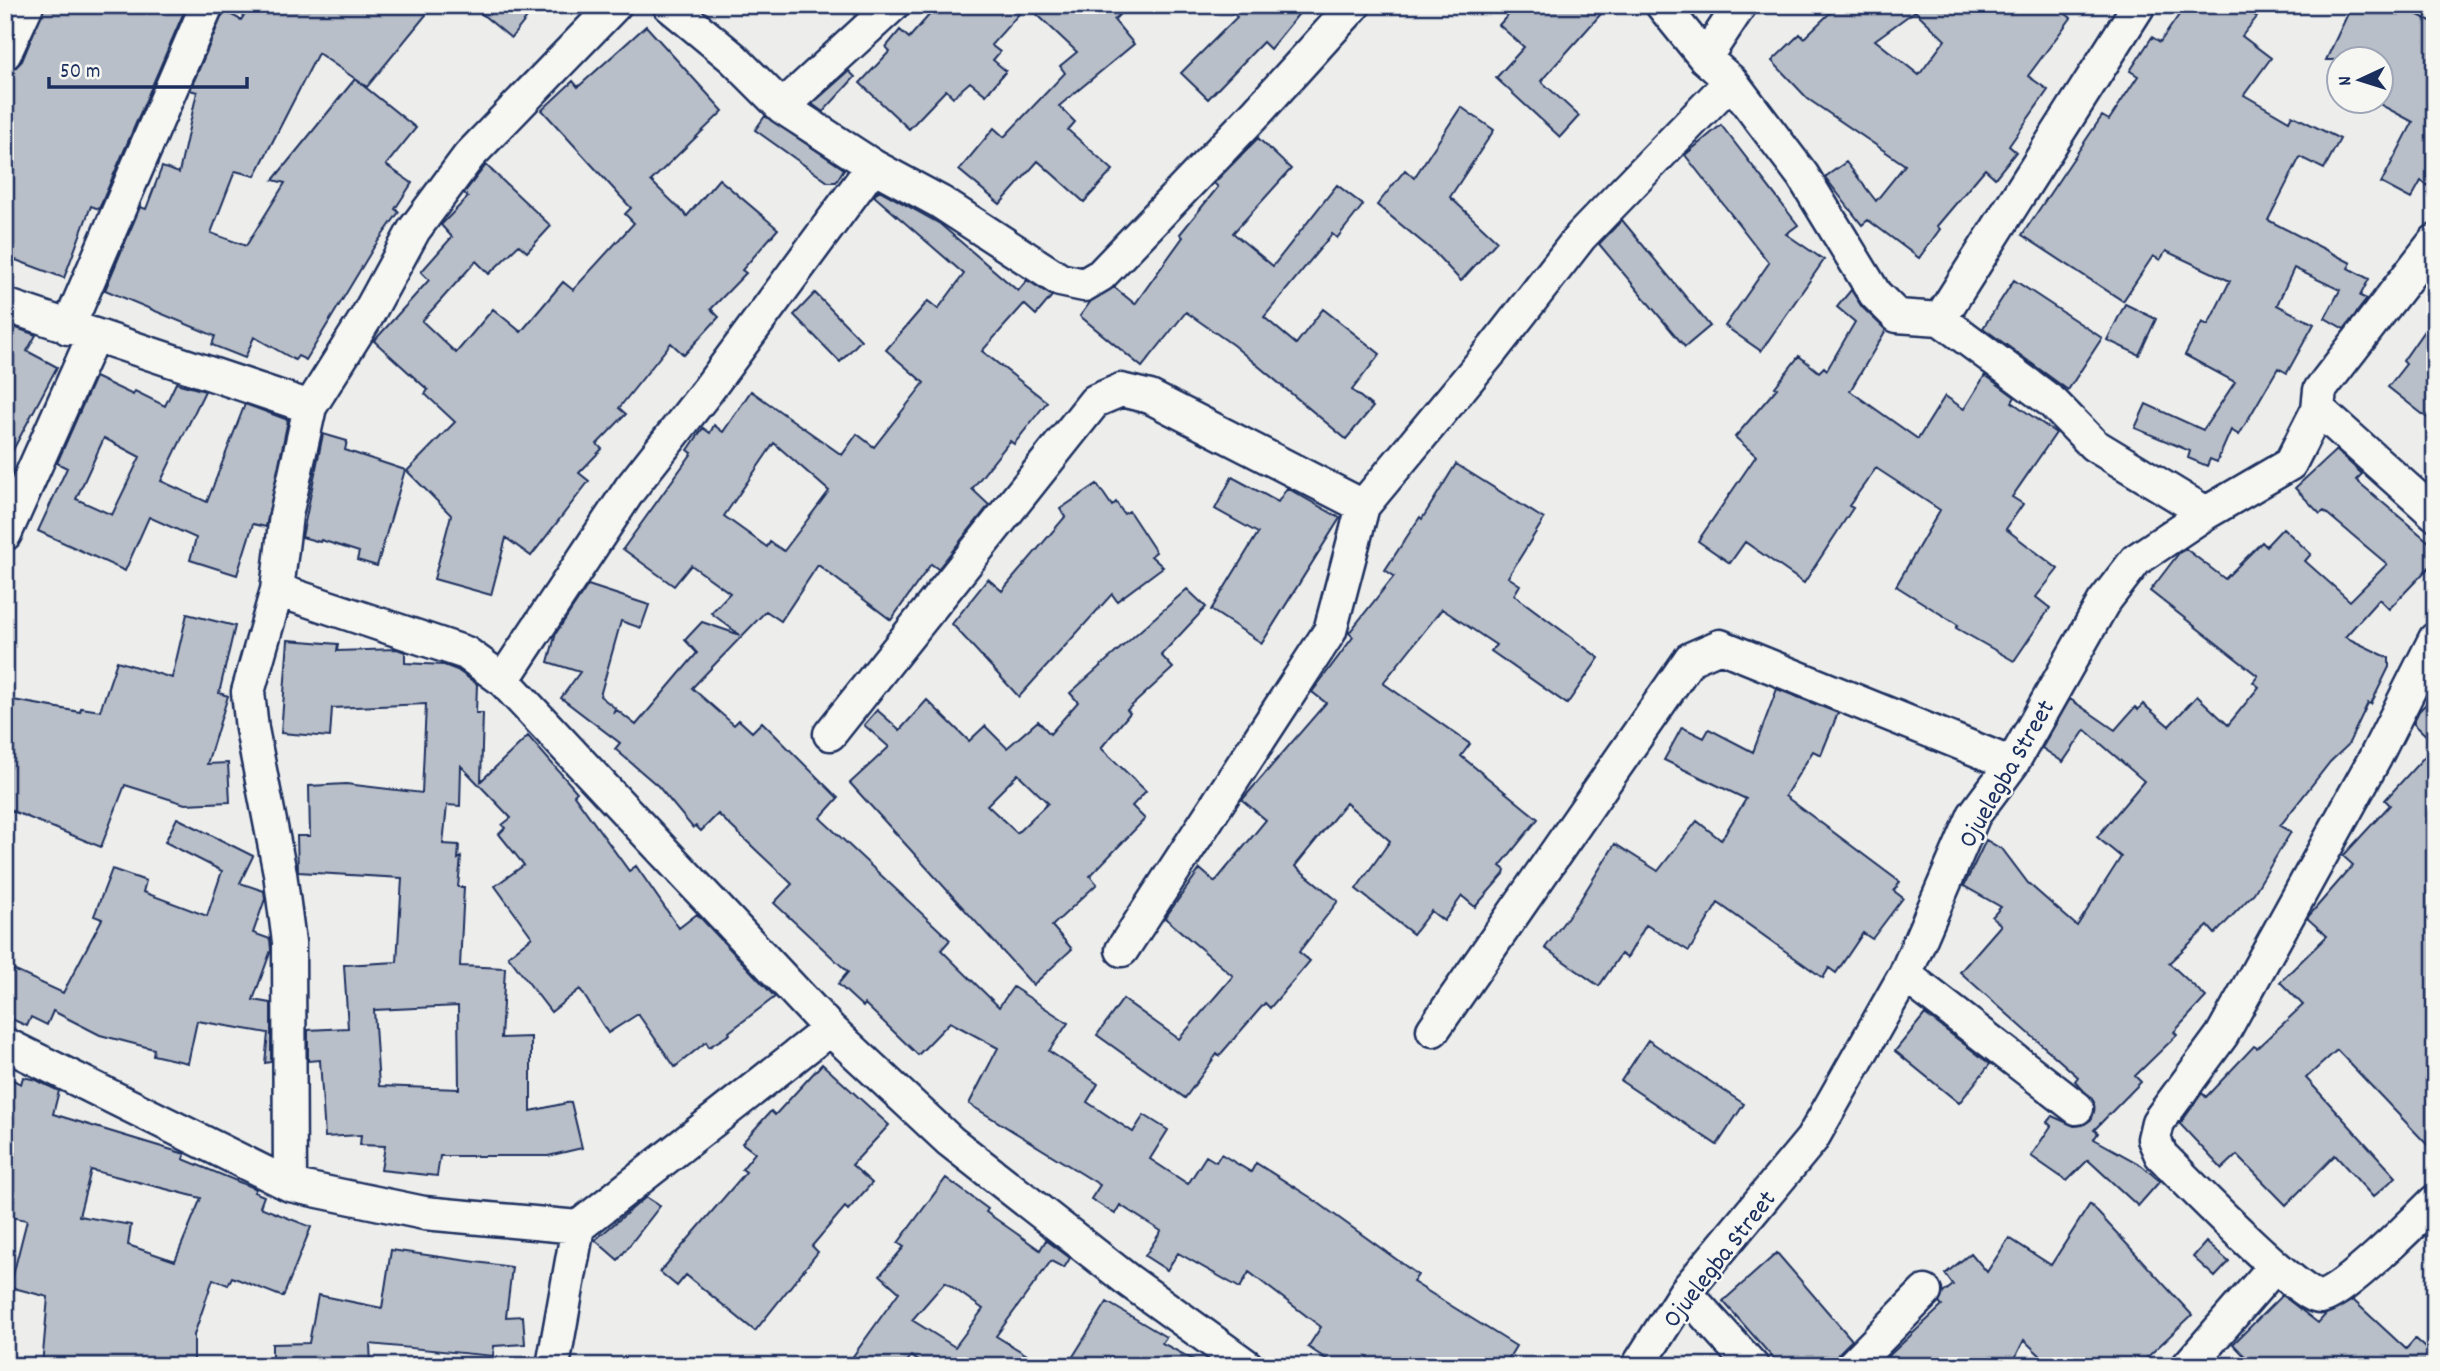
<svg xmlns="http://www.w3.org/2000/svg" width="2440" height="1371" font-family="Dekko,sans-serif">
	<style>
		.building { fill: #b9bfc8; stroke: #1b2f5e; stroke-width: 2; fill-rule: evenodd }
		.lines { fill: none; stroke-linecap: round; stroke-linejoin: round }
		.minor-casing { stroke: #1b2f5e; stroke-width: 37 }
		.minor { stroke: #f6f6f2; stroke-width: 32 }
		.labels { text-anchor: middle; stroke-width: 5; stroke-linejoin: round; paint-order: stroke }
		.street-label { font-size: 26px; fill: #1b2f5e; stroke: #f6f6f2 }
	</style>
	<rect width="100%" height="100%" fill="#edeeec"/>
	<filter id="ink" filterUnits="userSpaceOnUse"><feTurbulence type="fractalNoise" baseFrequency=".0143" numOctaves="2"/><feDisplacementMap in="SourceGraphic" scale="14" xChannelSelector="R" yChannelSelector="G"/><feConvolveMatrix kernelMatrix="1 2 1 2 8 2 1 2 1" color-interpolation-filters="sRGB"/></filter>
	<g filter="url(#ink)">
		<path class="building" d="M45,5H187L99,209L91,206L64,278L5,256V71L15,68L22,61Z
			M251,5H434L367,87L318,53L255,176L235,171L211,233L246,246L285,183L273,180L355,79L416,128L386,165L412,183L395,209L399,212L374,247L306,360L298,356L295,360L254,337L245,358L212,345L215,336L105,290L140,207L146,209L162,167L179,173L197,92L190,90L224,11L241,20Z
			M471,5H537L511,38Z
			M938,5H1129L1114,20L1134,44L1059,106L1075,122L1068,130L1113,170L1084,202L1038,161L1000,204L959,170L994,128L1004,137L1065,73L1060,66L1077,52L1027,5L991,45L1000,52L993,60L1006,71L986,95L970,82L953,97L946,90L909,129L860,83L890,51L886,47L900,30L909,38Z
			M1224,5H1306L1270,49L1263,42L1208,99L1181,73L1237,17Z
			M1517,5H1609L1541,81L1579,116L1560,137L1496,78L1524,47L1499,25Z
			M1838,5H2055L2071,18L2028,76L2048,90L2009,146L2016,152L1995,178L1985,169L1937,226L1940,229L1919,258L1868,220L1862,225L1825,177L1846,162L1876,201L1905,165L1808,99L1772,61L1800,34L1804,38ZM1915,11L1945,40L1919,75L1875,40Z
			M2186,5H2242L2257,17L2242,36L2271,58L2244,95L2289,121L2292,115L2340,139L2324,169L2300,157L2268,220L2351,263L2348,268L2369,279L2360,296L2367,299L2344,329L2325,318L2340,290L2294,268L2277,305L2314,324L2287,373L2278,368L2239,435L2231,430L2217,462L2210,459L2207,466L2188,458L2190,451L2135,428L2146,404L2203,430L2235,382L2185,355L2202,322L2208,325L2230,281L2166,251L2160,260L2153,256L2123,301L2022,235L2102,116L2109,120L2138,76L2130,71L2152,37L2160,42Z
			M2352,5H2397L2435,23V191L2421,181L2411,199L2381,183L2413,122L2381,105V60H2326Z
			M646,26L723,111L651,181L687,216L719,179L778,229L742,270L746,273L711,309L719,317L684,355L671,343L619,408L626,414L597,444L602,449L579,473L589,481L531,556L506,538L491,595L434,579L451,515L407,471L455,422L425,394L428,390L374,341L429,280L421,272L452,237L441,225L468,197L464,193L486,165L551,226L527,252L519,245L489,274L476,261L422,321L456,353L493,309L521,332L563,282L573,290L634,223L625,214L631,208L542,110L573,81L578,87Z
			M849,71L855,77L823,112L812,104Z
			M1461,107L1494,130L1450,197L1497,241L1461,281L1433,251L1377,205L1405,170L1414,178Z
			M765,116L844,169L836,182H828L755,130Z
			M1721,125L1798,225L1786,234L1824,260L1761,351L1725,326L1769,263L1685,155Z
			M1258,138L1291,169L1233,233L1273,266L1337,185L1363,205L1337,238L1332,234L1264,317L1296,344L1323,309L1380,354L1352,390L1373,407L1346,439L1233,345L1186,312L1142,367L1080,316L1091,301L1114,287L1135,304L1183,237L1180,234L1218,187L1214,183Z
			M879,190L940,224L1018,291L1027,280L1052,296L1036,315L1024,304L982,351L1047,402L1014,444L1010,441L972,489L989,505L938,569L931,564L891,620L818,565L781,621L766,611L692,688L734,725L739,720L752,732L762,722L838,798L820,818L950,940L941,950L999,1007L1013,987L1068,1023L1049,1051L1098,1084L1087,1102L1133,1132L1144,1115L1168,1130L1150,1159L1188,1184L1206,1156L1216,1162L1221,1154L1251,1172L1256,1163L1310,1197L1418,1275L1413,1282L1516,1346L1504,1366H1337L1308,1347L1321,1327L1249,1272L1240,1288L1178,1253L1167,1270L1145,1256L1161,1231L1120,1205L1115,1214L1091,1199L1100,1185L969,1104L998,1048L950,1022L918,1055L865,1004L863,1007L838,984L848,972L774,903L792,884L718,814L701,831L696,826L693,828L658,786L615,749L620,743L561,698L580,672L548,662L556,633L588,585L649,605L641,628L621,621L600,696L615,708L613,714L617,710L636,725L697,653L685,640L702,622L740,635L711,613L730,593L691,565L674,586L623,549L692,453L688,450L703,428L710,433L714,425L723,432L751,391L842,455L857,434L874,447L924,383L886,350L928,301L938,309L964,274L874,196ZM774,443L829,491L784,551L770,542L767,547L724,516Z
			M1622,220L1710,326L1685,347L1599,244Z
			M2014,280L2102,338L2068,390L1983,328Z
			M1851,290L1862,307L1886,330L1850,391L1918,439L1945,396L1964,409L1985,375L2015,397L2012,402L2056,433L2012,497L2023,504L2006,529L2058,569L2036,597L2050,608L2014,661L1956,628L1958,625L1896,586L1940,510L1876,468L1849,506L1853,508L1804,583L1745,542L1730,563L1698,541L1756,456L1735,437L1777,388L1775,387L1799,356L1819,372L1824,367L1827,370L1855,322L1837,307Z
			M815,293L861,340L840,362L794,315Z
			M2125,304L2156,319L2139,355L2107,340Z
			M2435,315V352L2425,365L2435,373V424L2388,387L2406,364L2403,361Z
			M5,324L36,335L27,351L57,367L5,465Z
			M95,377L133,395L135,391L165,406L176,383L205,391L161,481L207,502L245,404L288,420L266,527L253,524L237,575L190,560L196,538L149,517L125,571L38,531L67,468L57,463ZM104,438L140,457L112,515L76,499Z
			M323,434L347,441L345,450L405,470L377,566L357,560L359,552L321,540L320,542L302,537Z
			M2336,450L2362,474L2356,480L2435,547V561L2389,609L2379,599L2345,637L2389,658V667L2371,704L2368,703L2348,745L2330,762L2280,826L2291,832L2254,893L2215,934L2208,926L2169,963L2206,997L2174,1032L2177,1035L2135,1076L2141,1082L2094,1130L2098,1133L2094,1139L2141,1165L2160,1181L2138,1206L2088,1160L2067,1181L2031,1156L2051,1126L2047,1122L2052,1116L2074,1126L2083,1125L2092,1119L2094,1102L2075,1081L2078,1077L1960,972L2001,925L1992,917L2001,907L1964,886L1986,840L2003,850L2028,883L2077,926L2121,857L2097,837L2144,781L2085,730L2063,762L2042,748L2070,699L2115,730L2135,707L2138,710L2143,704L2169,726L2197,696L2228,725L2259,687L2253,682L2258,676L2150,591L2179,553L2186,549L2225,579L2262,542L2266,546L2283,528L2311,554L2305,561L2350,601L2387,564L2324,511L2320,514L2295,488Z
			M1456,464L1544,519L1508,577L1520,585L1514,595L1599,658L1567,704L1491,651L1496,645L1442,609L1383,683L1470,744L1461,756L1538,819L1500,866L1505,870L1504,874L1475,907L1462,896L1444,921L1431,911L1413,934L1356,889L1390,841L1346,803L1295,866L1338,901L1299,952L1310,961L1270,1008L1265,1003L1219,1056L1217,1054L1185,1098L1097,1035L1123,999L1179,1039L1233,976L1165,918L1200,869L1215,882L1266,820L1242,800L1326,703L1312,692L1353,637L1349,633L1394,576L1385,570L1420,517L1422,519Z
			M1232,477L1278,502L1287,488L1340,518L1262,643L1211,610L1258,533L1215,509Z
			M1097,484L1112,506L1116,502L1124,514L1129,511L1156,552L1151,556L1163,567L1117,601L1112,594L1019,697L952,624L988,579L1002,591L1065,517L1060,509Z
			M1187,589L1206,607L1161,655L1173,668L1127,710L1130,713L1101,748L1146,791L1132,806L1145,819L1090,876L1097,884L1052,926L1072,949L1033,985L850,783L889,747L864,725L877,710L900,730L927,700L969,741L985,726L1007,748L1038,721L1050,734L1078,702L1070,693ZM1018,774L1048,803L1017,833L987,805Z
			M187,614L235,626L219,693L228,696L207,764L228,763L230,802L185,804L125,785L101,847L5,808V744L13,700L80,712L81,708L100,711L117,661L172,678Z
			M288,640L338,644L337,651L397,649L405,652V663L444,665L457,670L477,684L476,713H483L481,781L528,736L577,792L574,795L629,871L636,866L679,928L697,914L775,997L729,1032L730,1034L709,1047L706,1042L675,1067L638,1014L608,1033L580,989L551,1012L508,956L532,937L495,886L524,865L499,834L505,828L502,825L511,818L461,766L460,806L447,805L443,844L459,845L458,859L461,857L458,887H464L460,966L505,968L501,1038L531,1037V1111L571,1102L582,1148L548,1156H440L437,1176L381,1170L385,1146L360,1145L361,1135L325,1137L320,1060L308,1061V1030L348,1028L344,965L397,962L402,878L298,872L297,836H310L309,786L346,784L422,793L426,704L332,708L330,737L281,733ZM458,1006L459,1089L379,1086L374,1010Z
			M1777,689L1838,713L1821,755L1813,751L1785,796L1900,882L1894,891L1903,898L1872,939L1863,933L1836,973L1829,968L1823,978L1718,903L1689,951L1646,925L1627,958L1621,954L1599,986L1545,948L1580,900L1615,844L1658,871L1697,821L1721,840L1746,799L1664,760L1682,727L1704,738L1709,729L1753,752Z
			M2435,695V744L2413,723L2419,711Z
			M2435,745V1153L2337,1050L2306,1078L2396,1177L2373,1197L2335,1155L2286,1205L2237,1155L2222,1169L2180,1124L2202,1093L2206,1097L2254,1046L2257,1048L2303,1005L2280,982L2327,936L2307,918L2353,865L2343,856L2390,805L2385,800Z
			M177,818L253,856L240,883L264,891L265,899L253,933L270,939L271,950L253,1000L271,1003V1062L265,1063L268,1033L197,1021L188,1063L153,1055L154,1049L100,1035L53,1011L47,1025L31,1017L27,1026L5,1016V966L63,993L102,919L94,916L112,869L146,881L143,892L207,916L222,871L165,842Z
			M1925,1014L1990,1064L1959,1103L1895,1051Z
			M1648,1040L1744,1104L1717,1145L1621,1081Z
			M822,1064L889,1125L852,1165L872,1183L848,1210L845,1207L812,1246L818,1252L755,1331L686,1275L677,1286L660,1272L746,1172L742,1169L755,1153L742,1143L771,1111L775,1115Z
			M5,1076L21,1084L23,1077L36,1080L59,1091L53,1114L185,1154L183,1159L256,1189L254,1192L264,1196L260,1207L311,1227L283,1297L232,1277L228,1285L213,1279L194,1335V1366H42L48,1297L10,1287L27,1220L10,1217L14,1197L5,1195ZM91,1170L201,1198L175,1261L128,1245L131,1225L79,1216Z
			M946,1178L988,1209L986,1212L1040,1250L1046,1240L1070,1258L1064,1268L1051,1261L996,1336L1045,1366H926L911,1356L904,1366H846L899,1292L880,1275L904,1247L898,1243ZM945,1282L983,1309L955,1347L912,1320Z
			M646,1197L660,1206L618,1260L595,1240Z
			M2090,1204L2192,1315L2138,1366H2051L2024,1340L2011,1366H1878L1942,1306L1939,1303L1943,1293L1953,1285L1945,1274L1971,1253L1987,1272L2009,1238L2051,1265Z
			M2206,1242L2229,1262L2215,1277L2193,1257Z
			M391,1250L512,1267L506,1317L523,1316L525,1344L494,1346L493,1356L370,1344L371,1366H272V1344L309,1343L318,1295L382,1308Z
			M1777,1253L1852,1340L1838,1354L1834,1366H1780L1723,1301Z
			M2282,1295L2318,1323L2326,1314L2353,1300L2406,1349L2415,1339L2435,1357V1366H2254L2233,1344Z
			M1107,1302L1166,1337L1162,1343L1205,1366H1067Z"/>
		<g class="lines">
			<defs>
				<path id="minor" d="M669,5L733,58L782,107L873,166L940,202L1060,280L1084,285L1101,275L1258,111L1354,5
					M1662,5L1705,58L1731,81L1803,176L1875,294L1897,316L1940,319L2052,402L2094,445L2206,513
					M5,53L27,5
					M1705,58L1740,5
					M782,107L893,5
					M5,305L310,407
					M1940,319L2139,5
					M68,328L207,5
					M2318,409L2435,514
					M5,534L94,335
					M277,590L466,653L503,680L830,1029L950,1141L1129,1281L1247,1366
					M2435,639L2375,758L2222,1035L2158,1122L2154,1139L2161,1155C2182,1176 2301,1299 2320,1297C2340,1296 2417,1219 2435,1201
					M503,680L630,489L707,391L873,166
					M830,734L1095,401L1121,390L1150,397L1363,506
					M1122,950L1330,631L1363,506L1493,349L1581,236L1731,81
					M1905,975L2077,1108
					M1433,1030L1690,659L1720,646L2012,764
					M5,1044L290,1185L424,1213L578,1227L830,1029
					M290,1185L289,942L280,873L252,729L248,692L277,590L286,515L310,407L366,318L414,230L469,156L615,5
					M1685,1292L1752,1366
					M553,1366L578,1227
					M1638,1366L1685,1292L1812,1139L1905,975L1974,815L2012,764L2103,603L2136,560L2206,513L2290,464L2318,409L2320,390L2435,241
					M1852,1366L1925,1292
					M2188,1366L2275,1266"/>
			</defs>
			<use href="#minor" class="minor-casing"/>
			<use href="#minor" class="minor"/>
		</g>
	</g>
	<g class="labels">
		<g class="street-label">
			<text transform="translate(2005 773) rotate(-60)" y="9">Ojuelegba Street</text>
			<text transform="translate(1718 1258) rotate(-52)" y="9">Ojuelegba Street</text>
		</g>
	</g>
	<rect width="2440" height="1371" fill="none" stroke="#f6f6f2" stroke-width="28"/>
	<rect x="14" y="14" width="2412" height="1343" fill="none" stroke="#1b2f5e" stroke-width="2.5" filter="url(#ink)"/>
	<g transform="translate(2360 80) rotate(266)"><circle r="33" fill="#f6f6f2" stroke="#9ea6b7" stroke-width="2"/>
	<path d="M0-5L12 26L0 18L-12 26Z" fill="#1b2f5e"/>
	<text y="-10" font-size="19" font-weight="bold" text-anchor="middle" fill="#1b2f5e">N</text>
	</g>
	<path d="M49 77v10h198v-10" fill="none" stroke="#1b2f5e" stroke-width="3.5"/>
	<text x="60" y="77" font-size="21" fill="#1b2f5e" stroke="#f6f6f2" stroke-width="5" paint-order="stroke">50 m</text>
</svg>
